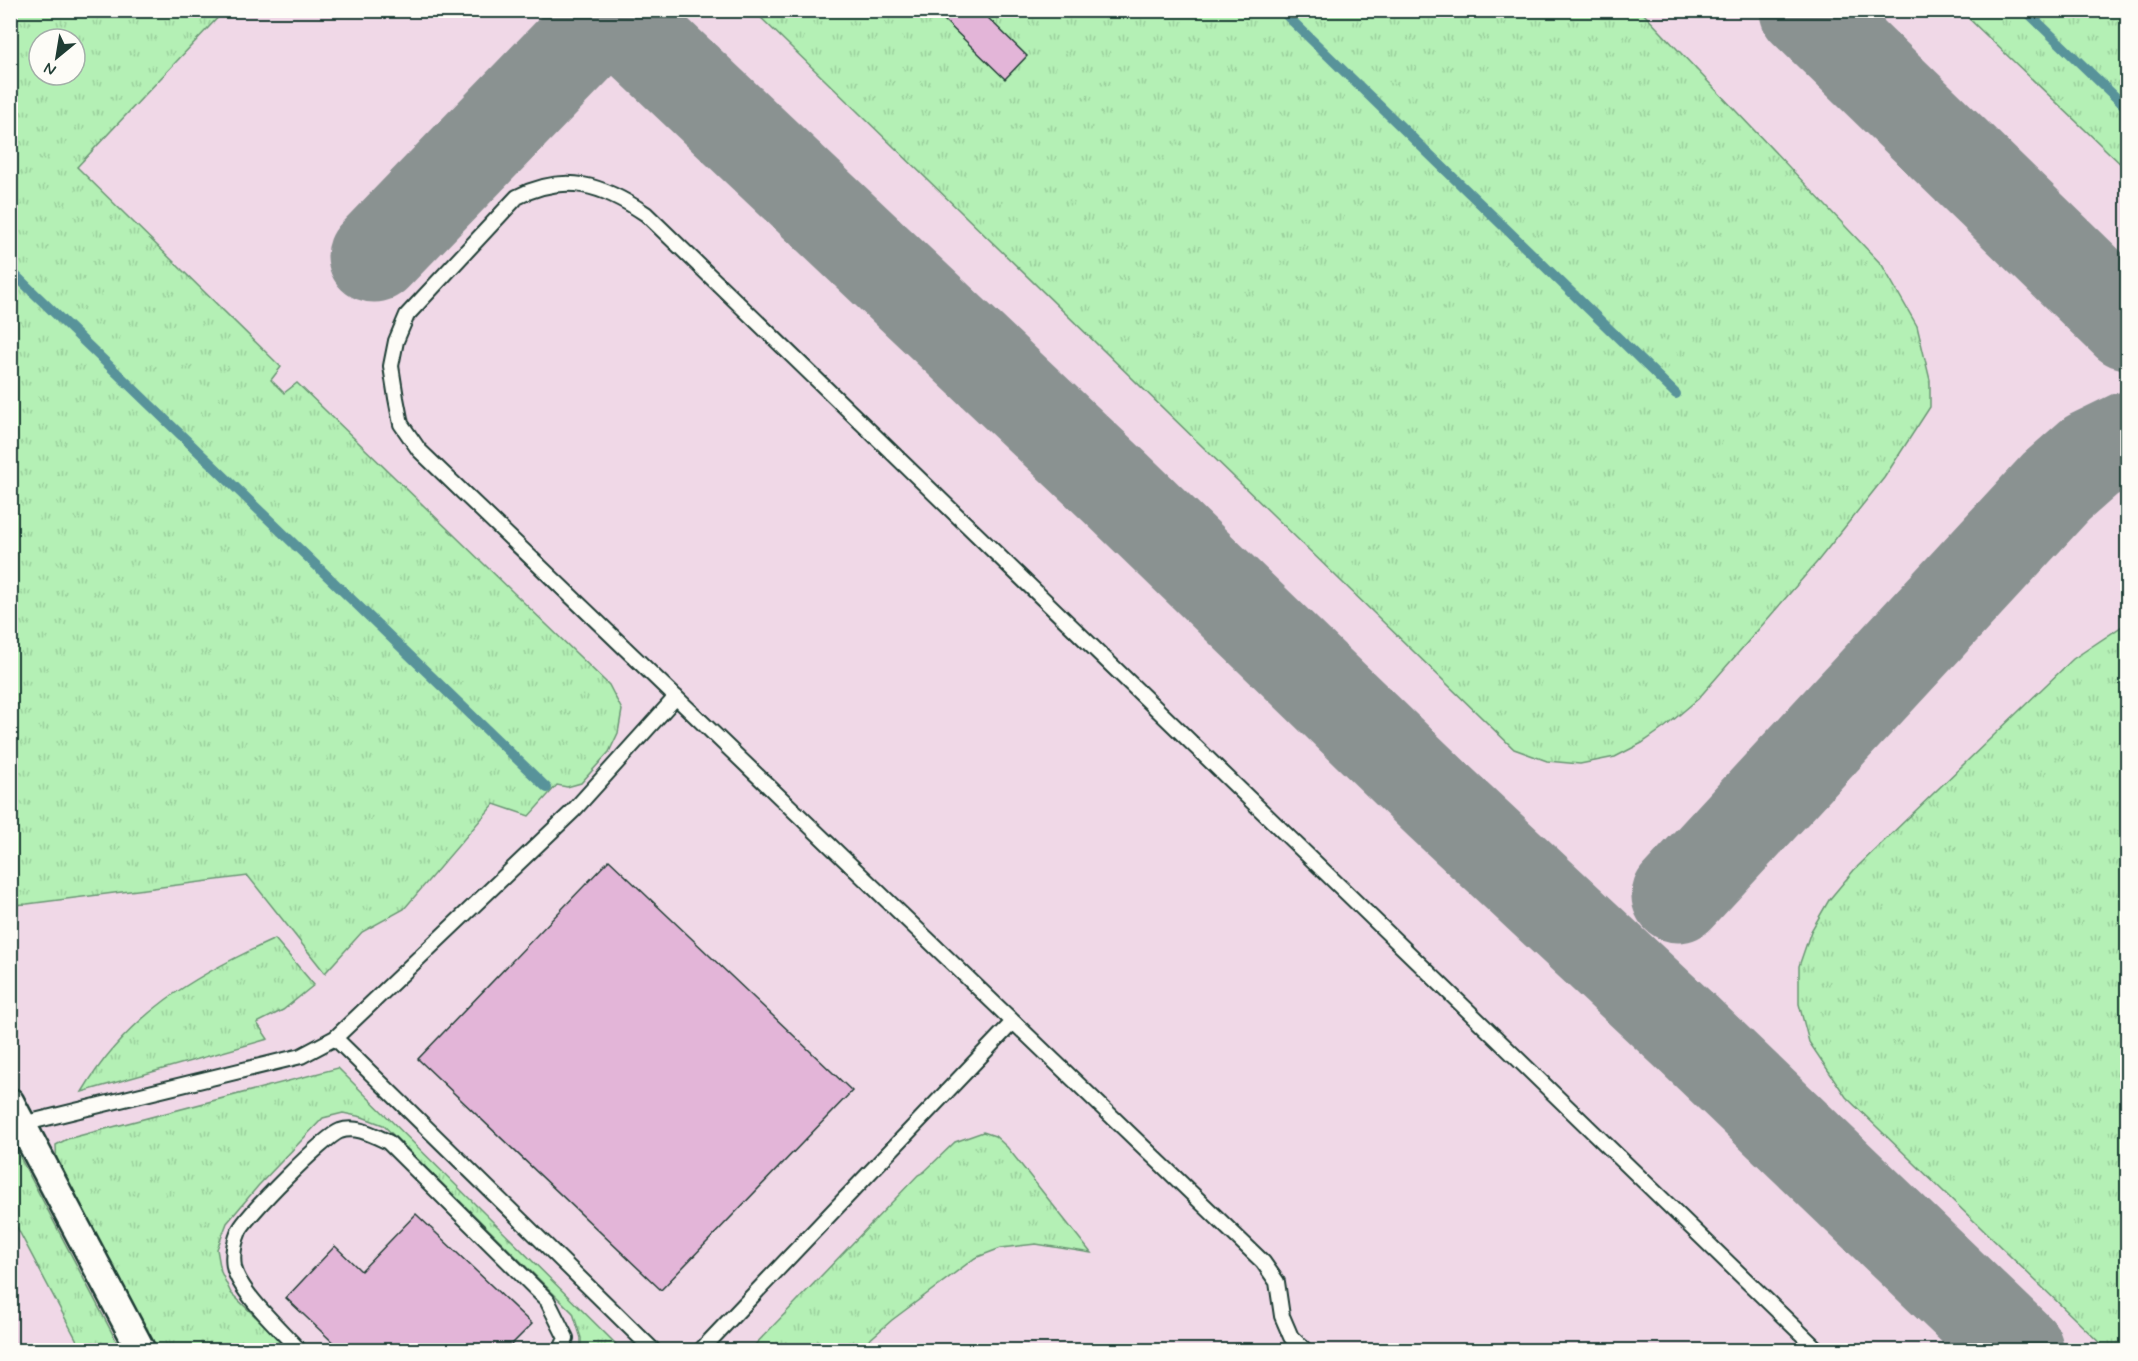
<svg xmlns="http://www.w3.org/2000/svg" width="2138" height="1361" font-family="Mynerve,sans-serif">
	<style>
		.built { fill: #f0d8e7; fill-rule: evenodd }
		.grass { fill: url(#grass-tufts); stroke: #6a9674; stroke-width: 1.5; fill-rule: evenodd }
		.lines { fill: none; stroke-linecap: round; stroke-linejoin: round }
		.stream { stroke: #59939a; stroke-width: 10 }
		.taxiway { stroke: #8a9291; stroke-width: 93 }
		.building { fill: #e3b5d8; stroke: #1f3d34; stroke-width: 1.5 }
		.lane-casing { stroke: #1f3d34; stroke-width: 18 }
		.street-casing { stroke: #1f3d34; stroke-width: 32 }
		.lane { stroke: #fdfcf7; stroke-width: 14 }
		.street { stroke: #fdfcf7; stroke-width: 27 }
	</style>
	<defs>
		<pattern id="grass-tufts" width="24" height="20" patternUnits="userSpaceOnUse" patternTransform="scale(1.5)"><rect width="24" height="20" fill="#b4f0b5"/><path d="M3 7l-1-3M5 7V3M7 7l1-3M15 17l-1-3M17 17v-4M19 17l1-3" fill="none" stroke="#9acf9c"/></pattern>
	</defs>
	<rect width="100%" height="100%" fill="#f5e7ee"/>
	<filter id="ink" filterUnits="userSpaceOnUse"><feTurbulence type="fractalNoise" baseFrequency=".0167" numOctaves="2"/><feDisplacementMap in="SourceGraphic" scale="12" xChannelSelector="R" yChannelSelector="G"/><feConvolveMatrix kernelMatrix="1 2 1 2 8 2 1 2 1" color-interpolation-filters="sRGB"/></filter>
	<g filter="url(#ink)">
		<path class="built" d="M10,11H2127V1350H11ZM39,39H75V75H39Z"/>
		<path class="grass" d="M10,11H224L77,167L281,367L271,380L284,393L297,383L609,685L622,710L618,733L609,752L581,783L567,787L557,785L529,816L494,804L404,909L362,932L325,973L248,876L27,904L11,905ZM39,39H75V75H39Z
			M754,11H1641L1882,265L1917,326L1930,380V407L1884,478L1817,562L1698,699L1665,727L1642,743L1615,757L1580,764L1547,761L1514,749Z
			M1961,11H2127V170L1963,13Z
			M2127,623L2128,1350H2107L1846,1097L1809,1042L1799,1004V966L1811,931L1829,900L1854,870L2073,659Z
			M275,939L314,985L283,1010L257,1023L268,1039L82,1092C128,1014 195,975 275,939Z
			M338,1068L622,1350H581V1338L573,1313L383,1125L362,1117L343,1113L323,1118L258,1186L227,1223L217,1249L221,1272L231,1293L290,1350H150L57,1172L56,1145L67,1139Z
			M983,1132L995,1136L1007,1147L1091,1253L1036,1244L1001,1248L975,1258L892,1320L858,1350H750L918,1175L924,1172L955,1142Z
			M10,1140H11L121,1350H82L11,1216Z"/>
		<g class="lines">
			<path class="stream" d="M1281,10L1676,394
				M2025,10L2128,109
				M10,270L547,788"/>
			<path class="taxiway" d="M611,10L1116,488L1441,803L1686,1032L2017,1350
				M1806,10L2128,323
				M374,256L611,11
				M1678,896L2056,487L2091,456L2128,438"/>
		</g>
		<path class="building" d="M950,10H980L1027,56L1005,79L942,18Z
			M609,860L852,1091L661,1290L418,1059Z
			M416,1214L532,1324L506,1350H341L286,1298L335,1246L361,1271Z"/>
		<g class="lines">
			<defs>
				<path id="lane" d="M335,1038L653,1350
					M22,1124L301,1056L335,1038L573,811L676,697
					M299,1350C281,1330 239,1292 234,1267C232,1255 234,1243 239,1231C245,1217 325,1136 340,1131C356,1125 373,1135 388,1142L547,1300L566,1338L561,1350
					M701,1350L1013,1022
					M1305,1350L1291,1337L1282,1316L1277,1282L1263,1262L419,450L401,424L396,398L391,366L396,341L407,315L517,197C566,172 603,185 646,214L1818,1350"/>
				<path id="street" d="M10,1102L141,1350"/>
			</defs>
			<use href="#lane" class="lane-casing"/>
			<use href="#street" class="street-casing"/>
			<use href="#lane" class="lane"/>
			<use href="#street" class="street"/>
		</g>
	</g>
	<rect width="2138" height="1361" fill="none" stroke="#fdfcf7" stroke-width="36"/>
	<rect x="18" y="18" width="2102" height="1325" fill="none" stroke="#1f3d34" stroke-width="2" filter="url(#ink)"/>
	<g transform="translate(57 57) rotate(210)"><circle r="28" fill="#fdfcf7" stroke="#a4b0a9" stroke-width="1.5"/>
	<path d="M0-4.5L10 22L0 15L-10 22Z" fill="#1f3d34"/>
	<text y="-9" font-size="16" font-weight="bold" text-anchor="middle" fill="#1f3d34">N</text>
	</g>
</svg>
